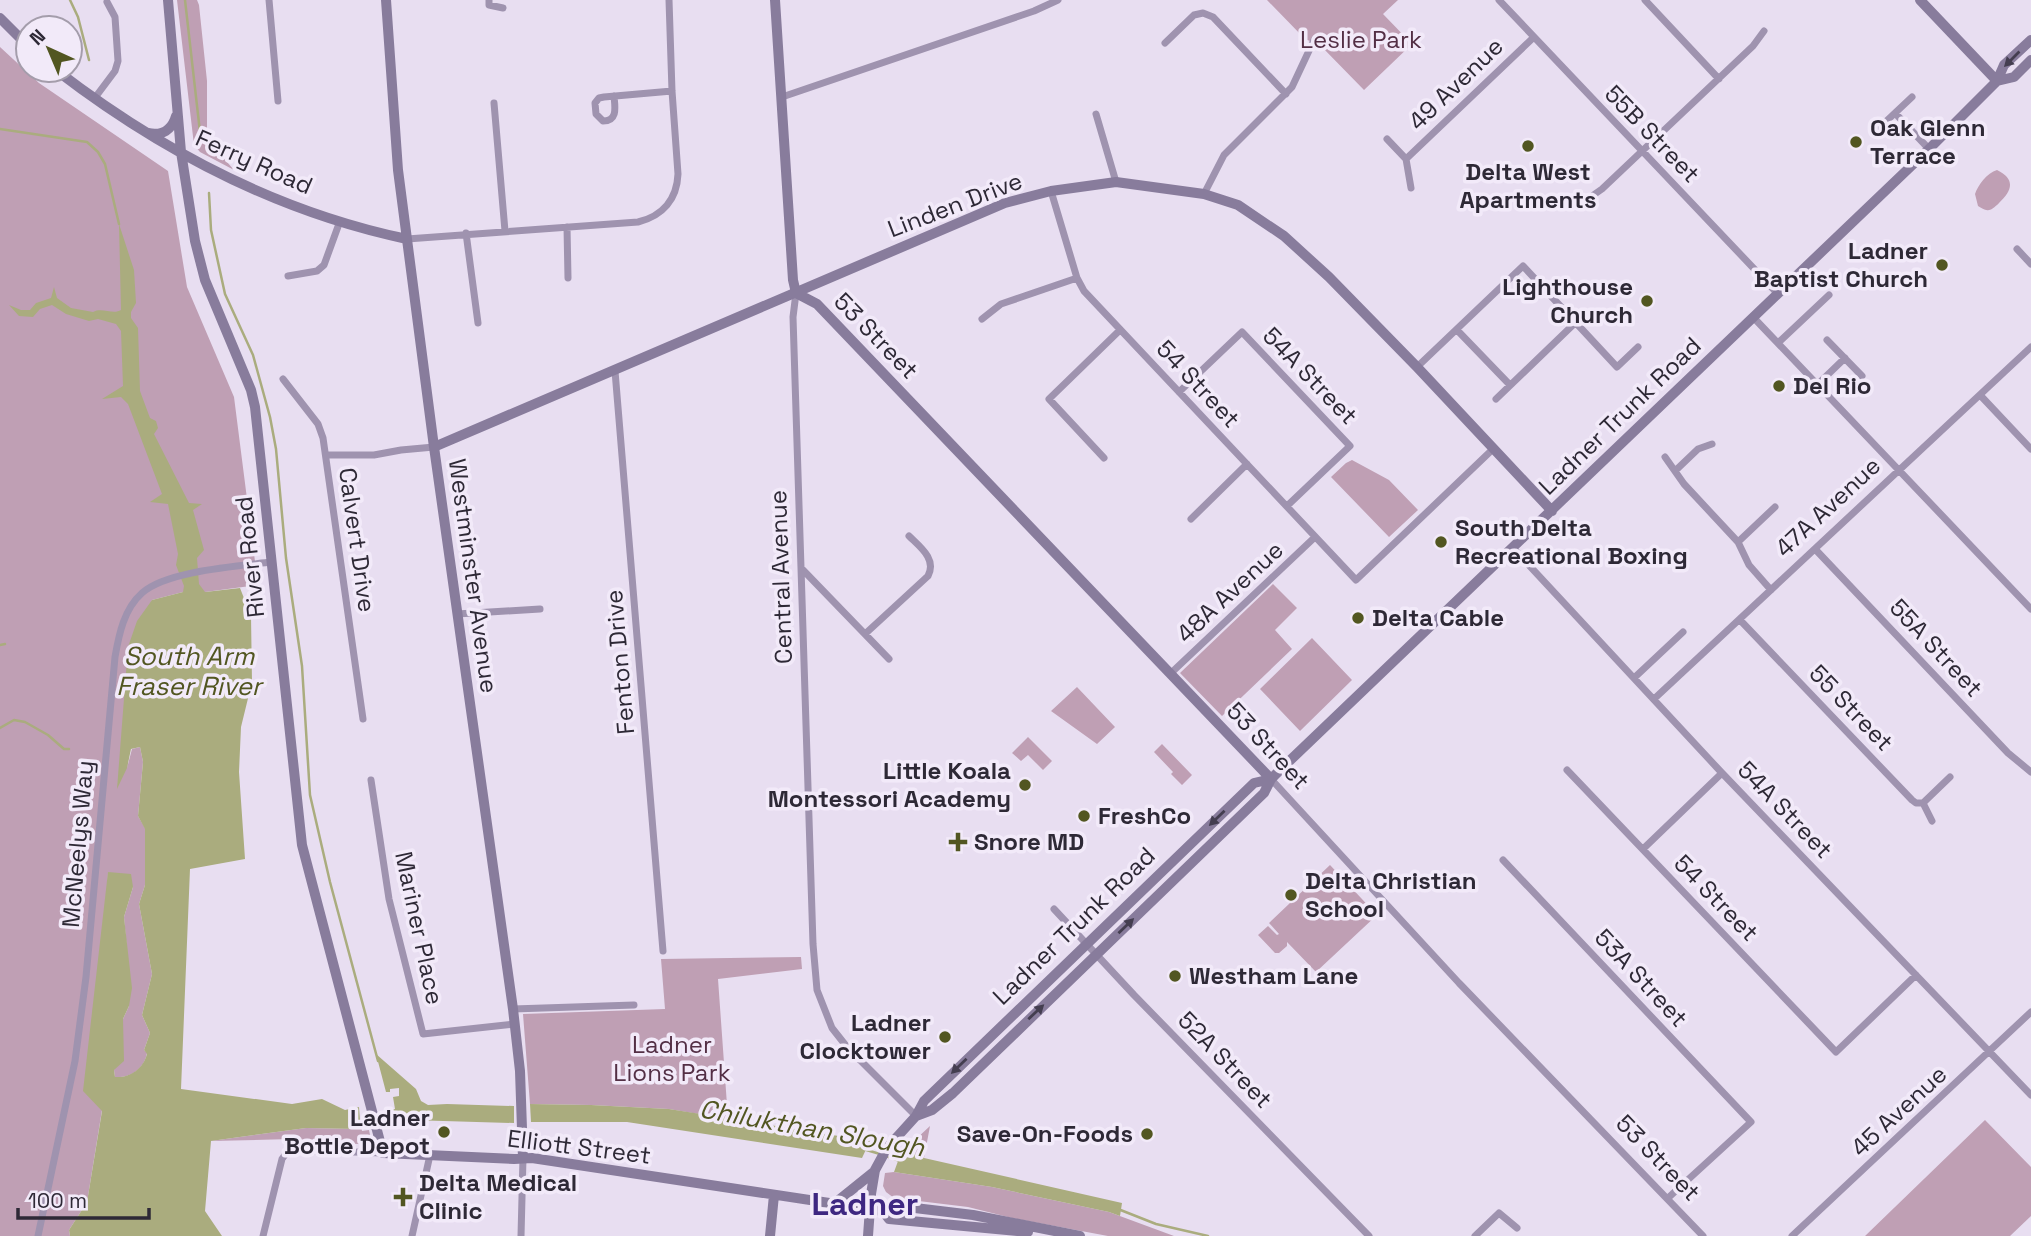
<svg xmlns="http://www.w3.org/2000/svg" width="2031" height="1236" font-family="'Space Grotesk',sans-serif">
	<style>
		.green { fill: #bf9fb4 }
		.water { fill: #aaac7e }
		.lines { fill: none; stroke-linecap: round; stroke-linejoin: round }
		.stream { stroke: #aaac7e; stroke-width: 2.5 }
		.street { stroke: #9f93af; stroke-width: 7 }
		.secondary { stroke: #887c9c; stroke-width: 10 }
		.oneway { fill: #443e50 }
		.poi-dot { fill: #525621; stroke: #f2eaf9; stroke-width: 2.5 }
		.labels { text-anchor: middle; stroke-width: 7; stroke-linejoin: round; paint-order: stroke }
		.park-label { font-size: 24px; fill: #532f45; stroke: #f2eaf9 }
		.street-label { font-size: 24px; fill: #2e2936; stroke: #f2eaf9 }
		.poi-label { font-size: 24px; font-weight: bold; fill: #2e2936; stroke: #f2eaf9; text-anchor: start }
		.water-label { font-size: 26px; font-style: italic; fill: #525621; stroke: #f2eaf9 }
		.district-label { font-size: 32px; font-weight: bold; fill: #3e2781; stroke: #f2eaf9 }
	</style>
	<rect width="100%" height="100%" fill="#e8def1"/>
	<path class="green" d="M177,0H197L199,5L207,81V139L234,170L200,152L194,145Z
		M1267,0H1398L1383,14L1412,44L1364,90L1320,45L1305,39Z
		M0,47L39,83L168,171L187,287L234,397L258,585L205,592H183L152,600L127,768L132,749L140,747L143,762L138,816L145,828V885L139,904L152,974L142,1015L150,1033L144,1050L147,1053C144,1069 131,1078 115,1077L114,1070L123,1019L129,1006L128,962L124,917L133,887L108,872L102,1110L87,1202L69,1230L70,1236H0Z
		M1997,170C2016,179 2012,191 1999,203C1997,205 1992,210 1989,210C1985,211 1982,208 1978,206L1975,194C1978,185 1987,173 1997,170Z
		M1352,460L1389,480L1418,510L1389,537L1331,477L1346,463Z
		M1273,584L1297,608L1275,630L1292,649L1222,716L1180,673Z
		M1312,638L1352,680L1300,731L1260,689Z
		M1077,687L1115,727L1097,744L1051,711Z
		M1028,737L1052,761L1043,770L1028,755L1021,761L1012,753Z
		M1162,744L1192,775L1182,785L1171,774L1173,772L1154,752Z
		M1330,865L1377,915L1316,972L1287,942V946L1279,953H1275L1258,935L1268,926L1277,935L1279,934L1269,923Z
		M801,957L802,969L718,979L728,1119L669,1109L591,1105L530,1104L523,1014L665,1009L661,959Z
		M360,1120L362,1131L369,1130L370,1135L367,1142L359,1144L292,1142V1139L211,1141L306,1128L357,1129Z
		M1985,1120L2031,1167V1216L2010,1236H1865Z
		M930,1126L924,1158L906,1152L901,1153Z
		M894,1172L992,1187L1109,1212L1174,1236H1108L1012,1218L968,1207L894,1198L886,1192L883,1186L885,1173Z"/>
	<path class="water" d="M119,224L134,270L136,303L131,312V318L138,328L140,391L150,418L156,421L158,428L154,434L189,503L202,504L193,510L204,550L197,558L199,584L205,592L240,588L251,616L252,682L241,727L239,772L245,859L190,869L181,1089L292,1104L322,1099L345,1110L359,1107L360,1120L357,1129L306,1128L211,1141L205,1211L222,1236H70L69,1230L87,1202L102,1111L83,1091L108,872L131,874L133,887L124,917L132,988L129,1006L123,1019L124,1061L114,1070L115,1077C130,1078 143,1069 147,1054L144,1050L150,1033L142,1015L152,974L139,904L145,885V829L138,816L143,762L140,747L131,749L127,768L117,789L128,647L137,621L152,600L183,592L184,586L176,565L178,554L168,504L150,502L162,494L128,404L121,397L102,399L123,386L121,331L116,324L98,319L89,321L66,314L52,305L40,309L33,317L19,316L9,305L21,310H30L36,303L51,298L54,287L57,298L71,308L93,312C102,307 113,315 121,310Z
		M376,1054L416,1089L421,1101L428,1105L447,1104L514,1106V1123L410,1120L388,1125L386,1111L395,1109L393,1097L399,1096V1088L390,1089V1092H386Z
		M530,1104L591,1105L669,1109L870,1141L862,1158L627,1122H531Z
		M906,1152L913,1153L924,1158L1122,1203L1120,1216L1109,1212L992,1187L894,1172L901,1153Z"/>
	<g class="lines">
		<path class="stream" d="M70,0L78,17L89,60
			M185,0L200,132
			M0,129L87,142L98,152L105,164L119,224
			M209,193L211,230L225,294L253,355L270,417L276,449L286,558L302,666L310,795L330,882L378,1061
			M0,645L5,644
			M0,728L14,720L25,722L48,735L64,749H69
			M863,1149L880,1154
			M886,1156L900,1161
			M1118,1209L1156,1224L1208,1236"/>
		<path class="street" d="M269,0L278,101
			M489,0V5L503,8
			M1499,0L1778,294
			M1645,0L1719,79
			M1165,43L1194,15L1203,13L1213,17L1286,94
			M614,96C615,107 618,121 603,121L596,114L595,103L599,98L604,97L672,91
			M782,97L1034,11L1058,0
			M94,99L115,71L118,61L115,17L107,2
			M494,103L505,231
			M1895,113L1929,149
			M1096,114L1116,182
			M1878,129L1912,97
			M1387,139L1406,159L1411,188
			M1406,159L1534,37
			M1051,191L1077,278L1084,291L1356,580L1493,449
			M1204,194L1224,155L1292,87L1314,40
			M1592,196L1602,189L1753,46L1764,31
			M567,227L568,278
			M466,233L478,323
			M407,239L638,222C663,216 677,199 678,174L672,91L669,0
			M2017,249L2031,264
			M288,276L317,271L324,265L340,221
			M796,293L793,317L813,944L817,990L832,1028L847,1047L916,1116
			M1753,317L2031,609
			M982,319L1001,304L1077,278
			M1457,330L1510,385
			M1827,340L1862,376
			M1778,343L1829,295
			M1417,367L1523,266L1617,367L1638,347
			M615,371L663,951
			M283,379L318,424L323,438L363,719
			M1817,385L1845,358
			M1179,392L1242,332L1350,446L1287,506
			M1980,395L2031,449
			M1496,399L1575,323
			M326,455H374L401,450L434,447
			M1665,457L1684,484L1738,542L1749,565L1771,590
			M1104,458L1049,399L1120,330
			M1675,471L1698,449L1712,444
			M1191,519L1247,464
			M1738,542L1775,507
			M1513,548L1722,773L2031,1095
			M1815,549L2008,753L2031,772
			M803,570L889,659
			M457,614L540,609
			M1740,620L1912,800L1916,803H1923
			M865,634L928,576C937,559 920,547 909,536
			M1170,674L1315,537
			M1634,678L1683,632
			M1654,699L2031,347
			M1567,770L1836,1052L1916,975
			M1271,779L1459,983L1703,1236
			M371,780L389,899L423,1034L515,1024
			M1923,803L1950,777
			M1923,803L1932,821
			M1643,849L1722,773
			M1503,860L1751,1122L1668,1198
			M1054,909L1134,995L1369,1236
			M513,1009L634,1005
			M38,1236L75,1061L86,977L115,657C119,634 124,609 142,593C166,571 238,566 271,562
			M263,1236L282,1159L287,1152L295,1150L383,1153
			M412,1236L430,1155
			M521,1236L523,1158
			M1475,1236L1499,1213L1517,1228
			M1792,1236L2031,1012"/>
		<path class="secondary" d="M168,0L181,152L195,241L205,280L251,390L255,407L302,845L383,1153L514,1159L532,1158L869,1209L883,1211L890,1205L973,1215L1080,1236
			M386,0L398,170L434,447L513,1009L520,1071L523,1158
			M775,0L793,280L796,293
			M1920,0L1997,81
			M0,18L28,46
			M56,70C160,150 278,212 407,239
			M1997,81L2014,77L2031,60
			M148,133C162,136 172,130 176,116
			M796,293L817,304L1271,779
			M434,447L1005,203L1051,191L1116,182L1204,194L1238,205L1284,236L1329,277L1417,367L1552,511
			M916,1116L932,1110L953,1093L1264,793L1271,779L1281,769L1929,149L1997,81L2004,65L2031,40
			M834,1204L875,1171
			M883,1211L889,1219L1028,1232
			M770,1236L774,1195
			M868,1236L871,1194L875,1170L887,1148L916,1116L924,1101L1254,783L1271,779"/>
	</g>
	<defs><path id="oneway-solid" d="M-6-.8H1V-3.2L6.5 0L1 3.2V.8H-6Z" transform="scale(1.75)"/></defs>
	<g class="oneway">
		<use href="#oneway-solid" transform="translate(2012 59) rotate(135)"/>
		<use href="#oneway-solid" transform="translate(1217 818) rotate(136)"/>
		<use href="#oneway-solid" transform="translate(1126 926) rotate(-44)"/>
		<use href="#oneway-solid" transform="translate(1036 1012) rotate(-43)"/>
		<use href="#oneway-solid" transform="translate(959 1066) rotate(136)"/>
	</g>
	<g class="poi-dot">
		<circle cx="1856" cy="142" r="7"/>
		<circle cx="1528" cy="146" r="7"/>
		<circle cx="1942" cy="265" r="7"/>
		<circle cx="1647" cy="301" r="7"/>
		<circle cx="1779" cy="386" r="7"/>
		<circle cx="1441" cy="542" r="7"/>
		<circle cx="1358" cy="618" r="7"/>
		<circle cx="1025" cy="785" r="7"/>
		<circle cx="1084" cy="816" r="7"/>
		<path d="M954.5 831.5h7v7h7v7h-7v7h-7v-7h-7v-7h7z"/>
		<circle cx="1291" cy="895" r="7"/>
		<circle cx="1175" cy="976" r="7"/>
		<circle cx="945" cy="1037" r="7"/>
		<circle cx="444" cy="1132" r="7"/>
		<circle cx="1147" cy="1134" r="7"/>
		<path d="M399.5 1186.5h7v7h7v7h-7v7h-7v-7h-7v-7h7z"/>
	</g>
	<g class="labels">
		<g class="park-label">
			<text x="1361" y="48">Leslie Park</text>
			<text x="672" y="1053">Ladner<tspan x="672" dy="28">Lions Park</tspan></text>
		</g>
		<g class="street-label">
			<text transform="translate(1456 84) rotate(-44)" y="8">49 Avenue</text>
			<text transform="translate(1652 134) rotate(46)" y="8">55B Street</text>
			<text transform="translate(254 162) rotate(24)" y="8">Ferry Road</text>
			<text transform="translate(955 205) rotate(-21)" y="8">Linden Drive</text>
			<text transform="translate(876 336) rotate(46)" y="8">53 Street</text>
			<text transform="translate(1310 376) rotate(46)" y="8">54A Street</text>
			<text transform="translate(1198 384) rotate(47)" y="8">54 Street</text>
			<text transform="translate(1620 416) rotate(-44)" y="8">Ladner Trunk Road</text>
			<text transform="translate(1828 507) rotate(-43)" y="8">47A Avenue</text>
			<text transform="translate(357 540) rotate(82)" y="8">Calvert Drive</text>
			<text transform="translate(250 557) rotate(-96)" y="8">River Road</text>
			<text transform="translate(473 576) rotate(82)" y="8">Westminster Avenue</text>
			<text transform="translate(781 577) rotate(-92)" y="8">Central Avenue</text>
			<text transform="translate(1230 592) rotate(-43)" y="8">48A Avenue</text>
			<text transform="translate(1936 648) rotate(47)" y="8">55A Street</text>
			<text transform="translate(620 662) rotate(-95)" y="8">Fenton Drive</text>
			<text transform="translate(1851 708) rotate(46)" y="8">55 Street</text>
			<text transform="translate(1268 746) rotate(47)" y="8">53 Street</text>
			<text transform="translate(1785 810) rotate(46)" y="8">54A Street</text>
			<text transform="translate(78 844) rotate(-85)" y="8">McNeelys Way</text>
			<text transform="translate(1716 898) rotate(46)" y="8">54 Street</text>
			<text transform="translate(1074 926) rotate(-44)" y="8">Ladner Trunk Road</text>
			<text transform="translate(419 928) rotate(78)" y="8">Mariner Place</text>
			<text transform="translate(1641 978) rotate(47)" y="8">53A Street</text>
			<text transform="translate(1225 1060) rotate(46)" y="8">52A Street</text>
			<text transform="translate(1899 1111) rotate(-43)" y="8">45 Avenue</text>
			<text transform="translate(579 1147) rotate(7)" y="8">Elliott Street</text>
			<text transform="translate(1658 1158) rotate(46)" y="8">53 Street</text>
		</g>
		<g class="poi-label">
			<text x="1870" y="136">Oak Glenn<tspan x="1870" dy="28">Terrace</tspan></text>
			<text x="1528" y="180" text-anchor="middle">Delta West<tspan x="1528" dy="28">Apartments</tspan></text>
			<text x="1928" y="259" text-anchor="end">Ladner<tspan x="1928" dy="28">Baptist Church</tspan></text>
			<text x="1633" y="295" text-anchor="end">Lighthouse<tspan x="1633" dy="28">Church</tspan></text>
			<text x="1793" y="394">Del Rio</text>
			<text x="1455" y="536">South Delta<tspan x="1455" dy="28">Recreational Boxing</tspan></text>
			<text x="1372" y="626">Delta Cable</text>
			<text x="1011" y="779" text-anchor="end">Little Koala<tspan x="1011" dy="28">Montessori Academy</tspan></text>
			<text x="1098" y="824">FreshCo</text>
			<text x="974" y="850">Snore MD</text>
			<text x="1305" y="889">Delta Christian<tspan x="1305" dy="28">School</tspan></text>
			<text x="1189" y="984">Westham Lane</text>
			<text x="931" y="1031" text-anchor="end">Ladner<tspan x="931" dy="28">Clocktower</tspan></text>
			<text x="430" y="1126" text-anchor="end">Ladner<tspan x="430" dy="28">Bottle Depot</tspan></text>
			<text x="1133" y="1142" text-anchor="end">Save-On-Foods</text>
			<text x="419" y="1191">Delta Medical<tspan x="419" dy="28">Clinic</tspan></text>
		</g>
		<g class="water-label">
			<text x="189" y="665">South Arm<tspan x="189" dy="30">Fraser River</tspan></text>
			<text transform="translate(812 1128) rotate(10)" y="9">Chilukthan Slough</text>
		</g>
		<g class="district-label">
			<text x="865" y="1215">Ladner</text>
		</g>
	</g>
	<g transform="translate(49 49) rotate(316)"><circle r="33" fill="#f2eaf9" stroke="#a49dab" stroke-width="2"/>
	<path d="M0-5L12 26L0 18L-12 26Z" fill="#525621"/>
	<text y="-10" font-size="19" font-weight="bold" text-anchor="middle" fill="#2e2936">N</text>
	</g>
	<path d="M18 1208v10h131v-10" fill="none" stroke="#2e2936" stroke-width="3.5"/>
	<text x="28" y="1208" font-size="21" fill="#2e2936" stroke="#f2eaf9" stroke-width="5" paint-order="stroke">100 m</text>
</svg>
